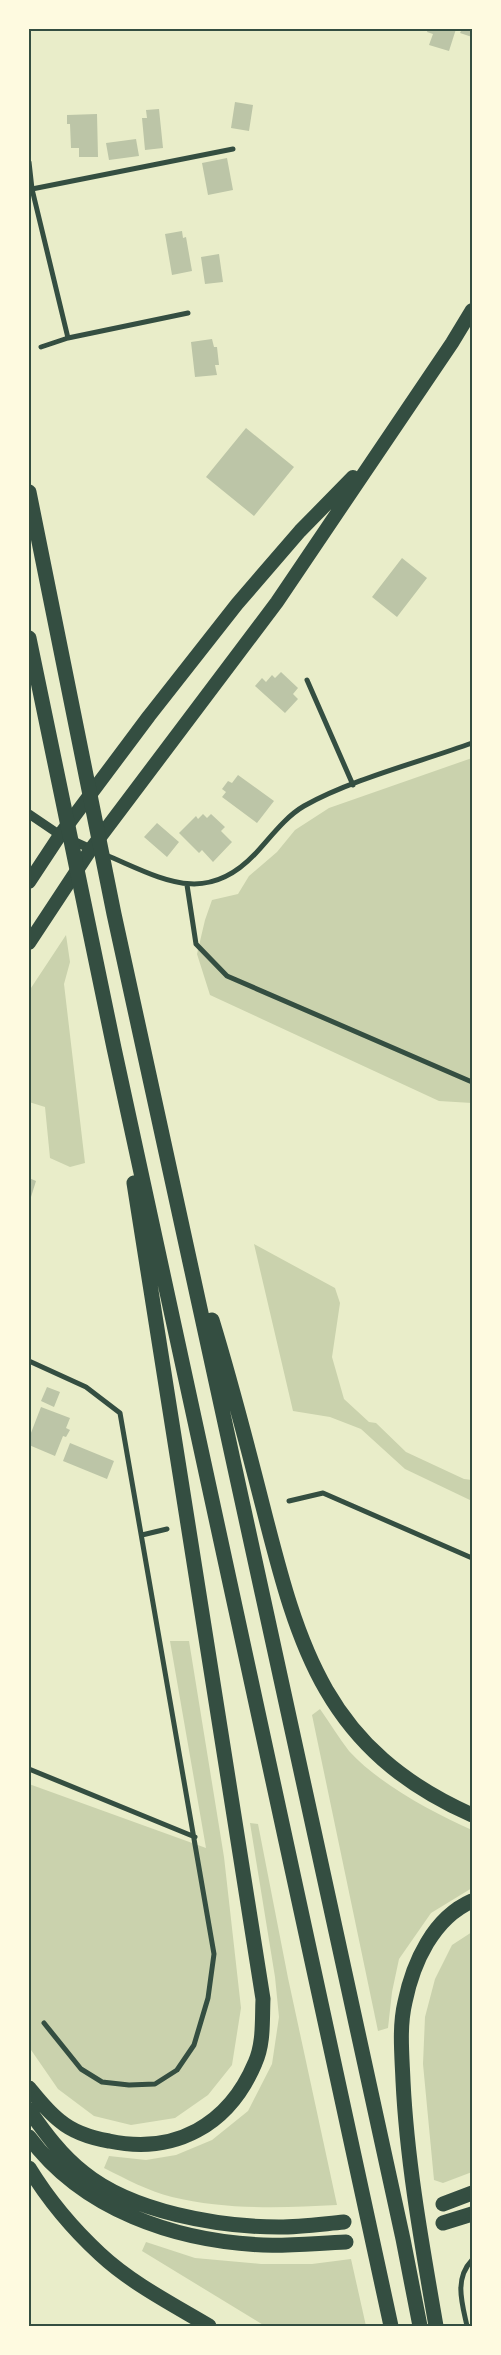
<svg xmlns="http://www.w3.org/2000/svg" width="501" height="2355" font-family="Merriweather,serif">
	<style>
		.green { fill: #cad2ad }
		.building { fill: #bcc5a7 }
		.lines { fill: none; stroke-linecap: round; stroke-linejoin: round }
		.minor { stroke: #344e41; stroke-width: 5 }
		.tertiary { stroke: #344e41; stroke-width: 9 }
		.trunk { stroke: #344e41; stroke-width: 14 }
		.motorway { stroke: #344e41; stroke-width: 15 }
		.neatline { fill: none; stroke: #344e41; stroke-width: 2 }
	</style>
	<rect width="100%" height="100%" fill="#e9edc9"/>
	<path class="green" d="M472,758V1103L439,1101L210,995L197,954L205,920L212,900L238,894L249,876L277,852L295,830L329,808Z
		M66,935L70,962L64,984L85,1163L70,1167L50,1158L45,1107L29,1102V991Z
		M254,1244L335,1288L340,1303L332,1357L344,1399L369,1422L376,1423L406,1452L464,1479L472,1480V1501L405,1469L361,1429L330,1417L293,1411Z
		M170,1641H189L224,1857L241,2008L232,2065L208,2095L175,2118L131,2125L94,2116L58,2089L29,2047V1784L206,1848Z
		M320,1709C330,1723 339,1738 349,1751C379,1784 432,1812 472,1830V1888L431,1913L399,1959L392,1992L388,2028L378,2031L312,1715Z
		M250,1823L258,1824L288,1978L337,2205C282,2208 226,2210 172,2197C148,2191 126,2179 104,2168L109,2156L146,2160L176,2155L212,2140L248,2111L272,2064L279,2017L275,1977Z
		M472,1932V2172L443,2183L434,2180L423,2064L425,2017L435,1979L452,1945Z
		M146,2242L195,2258L261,2264H312L351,2259L366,2326H265L142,2251Z"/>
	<path class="building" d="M428,29H456L449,51L429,45L433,34L427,32Z
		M462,29H472V37L460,33Z
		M235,102L253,105L249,131L231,128Z
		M159,109L163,148L145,150L142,118H147L146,110Z
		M97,114L98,157H79V148H71L70,124H67V115Z
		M136,139L139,156L109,160L106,143Z
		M227,158L233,190L208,195L202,163Z
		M182,231L183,238L186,237L192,271L172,275L165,234Z
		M219,254L223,282L205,284L201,257Z
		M212,339L214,347H217L219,365H215L217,375L195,377L191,342Z
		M246,428L294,467L254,516L206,477Z
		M402,558L427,578L397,617L372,597Z
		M281,672L298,688L293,694L298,699L285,713L255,686L262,678L266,682L272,675L275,678Z
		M238,775L274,801L257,823L222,797L226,792L222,789L228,781L232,783Z
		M203,814L207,818L211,814L225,827L221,831L232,842L213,862L202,850L199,853L179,833L196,816L198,819Z
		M157,823L179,842L167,857L144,837Z
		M29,1178L36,1181L31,1197L29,1196Z
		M47,1387L60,1392L54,1407L41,1401Z
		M41,1407L70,1418L66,1428L70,1430L66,1437L63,1436L55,1456L29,1445V1438Z
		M70,1443L114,1461L107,1479L63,1461Z"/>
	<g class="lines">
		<path class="minor" d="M29,162L32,189L68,338
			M32,189L233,149
			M41,347L68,338L188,313
			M307,680L353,785
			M106,855C161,878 205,907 255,854C270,838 285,817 304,806C352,779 420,762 472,743
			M187,885L196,944L227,976L472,1082
			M29,1361L86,1387L120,1413L214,1954L208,1998L194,2045L177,2070L155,2084L129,2085L102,2082L81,2069L44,2023
			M289,1501L323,1493L472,1558
			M142,1535L167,1529
			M29,1769L195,1837
			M467,2326C462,2303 454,2279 472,2260"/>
		<path class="tertiary" d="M29,814L60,835L91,849"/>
		<path class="trunk" d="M29,882L60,835L149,716L237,604L300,531L353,477
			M29,943L91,849L277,602L452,343L472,310"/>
		<path class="motorway" d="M29,492L114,914L403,2239L420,2326
			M29,638L114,1048L391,2326
			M212,1320C231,1382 247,1444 263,1507C299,1649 326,1750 472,1815
			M29,2088C38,2099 48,2112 60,2121C73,2132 92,2138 109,2141C175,2155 229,2125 255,2063C264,2043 262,2020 263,1999L134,1183
			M29,2110C45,2133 61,2155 84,2173C132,2212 219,2227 279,2227C300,2227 322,2224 344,2222
			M29,2137C83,2210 175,2241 263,2245C290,2246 319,2243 346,2242
			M29,2168C48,2199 73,2229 100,2254C131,2283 172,2304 209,2326
			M443,2204L472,2193
			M443,2223L472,2214
			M436,2326C422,2245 407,2163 403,2081C402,2055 399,2027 405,2002C413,1963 433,1918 472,1901"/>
	</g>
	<rect width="501" height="2355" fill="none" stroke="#fefae0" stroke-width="60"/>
	<rect x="30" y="30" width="441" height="2295" class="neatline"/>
</svg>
